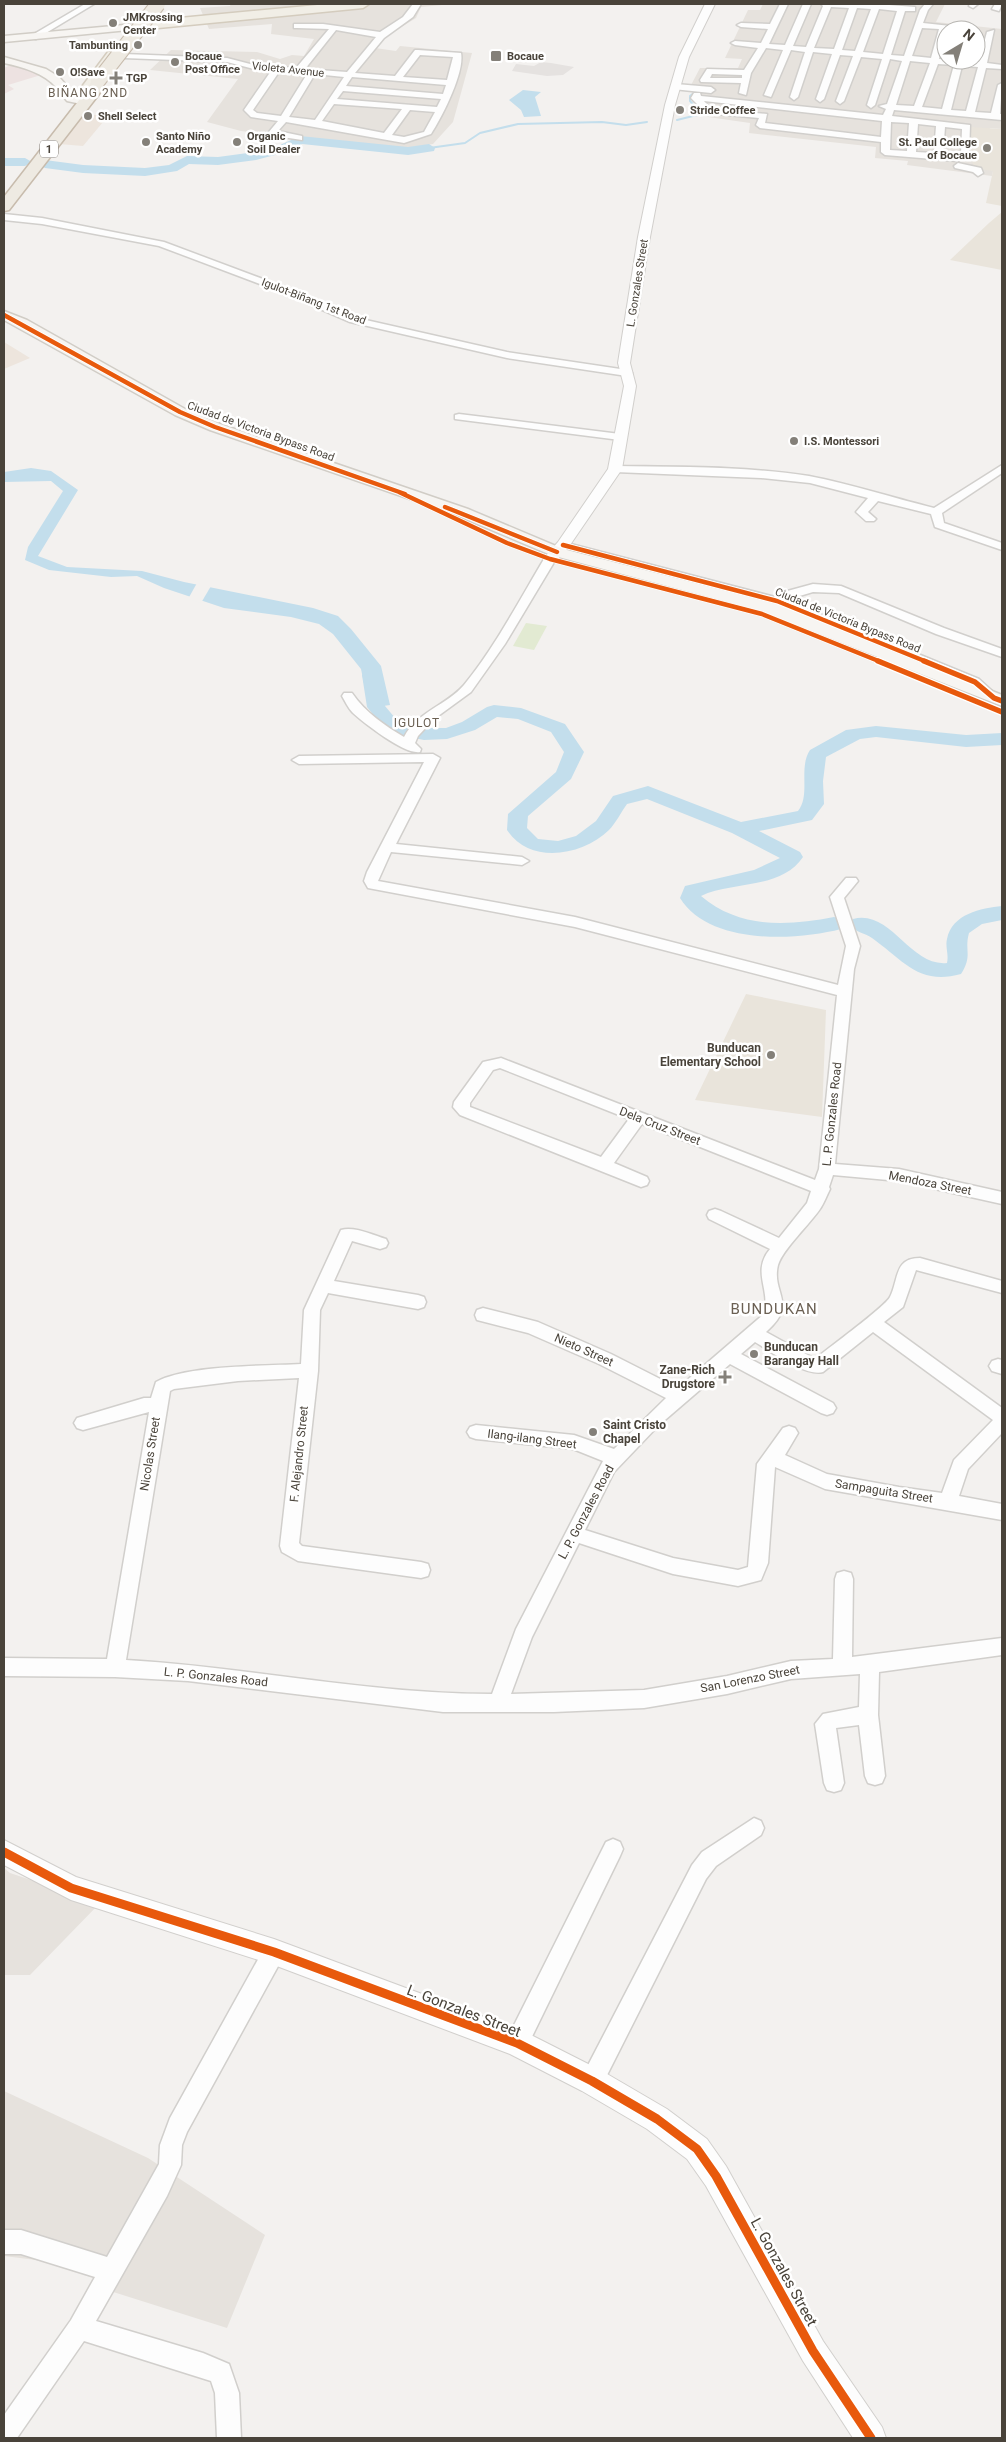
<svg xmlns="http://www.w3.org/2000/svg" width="1006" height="2442" font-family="Roboto,sans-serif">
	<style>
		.residential { fill: #e6e2dd; fill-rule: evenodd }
		.commercial { fill: #ede5dd }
		.education { fill: #e9e4db }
		.medical { fill: #ede2e1 }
		.green { fill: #e2ead2 }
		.parking { fill: #e5e2e0 }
		.water { fill: #c3deec }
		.pier { fill: #f3f1ef }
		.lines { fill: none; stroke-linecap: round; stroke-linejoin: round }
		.stream { stroke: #c3deec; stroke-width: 2 }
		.river { fill: #c3deec; fill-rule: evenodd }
		.minor-casing { stroke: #d1cfcc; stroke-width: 3 }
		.tertiary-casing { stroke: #d1cfcc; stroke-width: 2 }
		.secondary-casing { stroke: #d1cdc6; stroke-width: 3 }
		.primary-casing { stroke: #d4ccbe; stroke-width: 3 }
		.trunk-casing { stroke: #c8bcad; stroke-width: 3 }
		.minor { fill: #fdfdfd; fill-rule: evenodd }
		.tertiary { fill: #fdfdfd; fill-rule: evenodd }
		.secondary { fill: #f7f5f2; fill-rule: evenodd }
		.primary { fill: #f1eee6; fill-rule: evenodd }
		.trunk { fill: #eeeae2; fill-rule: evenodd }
		.trunk-bridge-casing { stroke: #c8bcad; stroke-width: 16; stroke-linecap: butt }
		.trunk-bridge { stroke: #eeeae2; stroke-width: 14 }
		.cycleway-far2-casing { stroke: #fff; stroke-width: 6 }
		.cycleway-far1-casing { stroke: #fff; stroke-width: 8 }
		.cycleway-casing { stroke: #fff; stroke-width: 12 }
		.cycleway-far2 { stroke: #e8590c; stroke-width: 4.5 }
		.cycleway-far1 { stroke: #e8590c; stroke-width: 5.5 }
		.cycleway { stroke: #e8590c; stroke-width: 9 }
		.poi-dot { fill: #848079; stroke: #fff; stroke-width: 2 }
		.labels { text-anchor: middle; stroke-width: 5; stroke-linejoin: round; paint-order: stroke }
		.far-poi-label { font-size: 11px; font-weight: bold; fill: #49433a; stroke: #fff; text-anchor: start }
		.far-street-label { font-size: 11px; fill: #49433a; stroke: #fff }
		.shield { fill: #fff; stroke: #807b75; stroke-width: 1 }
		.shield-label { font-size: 11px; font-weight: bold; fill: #49433a }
		.far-quarter-label { font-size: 12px; letter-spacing: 1px; fill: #6b6053; stroke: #fff }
		.poi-label { font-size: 12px; font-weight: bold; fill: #49433a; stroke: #fff; text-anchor: end }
		.street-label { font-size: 12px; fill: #49433a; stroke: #fff }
		.quarter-label { font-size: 15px; letter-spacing: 1px; fill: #6b6053; stroke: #fff }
		.near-street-label { font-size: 15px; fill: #49433a; stroke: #fff }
	</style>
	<rect width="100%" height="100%" fill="#f3f1ef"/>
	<path class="residential" d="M231,4H453L421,7L416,18L382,39L375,48L396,51L400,46L472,53L453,122L433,144L399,149L241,131L207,122L238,79L150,70L171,50L257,52L280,59L292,55L304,56L314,39L271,34L272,24L209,29L200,8L230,6Z
		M763,4H854L901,7L903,4H945L936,22L1002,29V129L990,128L993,171L992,176L907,165L908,161L875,158L876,147L749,133L750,123L701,116L700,108L692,101L698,88L690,87L700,68H738L742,59L725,58L748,10H760ZM946,30H976V60H946Z
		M4,1868L10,1873L100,1903L30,1975H4Z
		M4,2091L148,2158L265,2235L227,2328L107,2290L92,2267L4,2256Z"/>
	<path class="commercial" d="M84,114L108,116L83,146L59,144Z
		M4,342L30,358L4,369Z"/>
	<path class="education" d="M970,127L1002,129V206L986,203L993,171L973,168Z
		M1002,212V270L950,260L989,223Z
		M746,994L826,1010L822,1117L695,1100Z"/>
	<path class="medical" d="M13,64L41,75L8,85L14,89L4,94V68Z"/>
	<path class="green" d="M526,623L547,626L534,650L513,646Z"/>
	<path class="parking" d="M541,62L551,63L574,67L563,75L547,76L512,71L516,64L534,66Z"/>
	<path class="water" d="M523,90L541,92L535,97L541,116L524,117L521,110L509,100Z
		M31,468L51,471L78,490L38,556L67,567L142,571L184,582L313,608L338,616L351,629L381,666L390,705L369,708L361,669L333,634L319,624L291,617L224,608L164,588L137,576L111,577L49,570L25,560L28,547L63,491L51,481L4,482V472Z"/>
	<path class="pier" d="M197,583L211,586L201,603L188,599Z"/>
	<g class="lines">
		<path class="stream" d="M677,120L697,115L699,111L690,101V96L695,92
			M429,148L465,143L480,133L518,124L602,122L626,125L647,122"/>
		<path class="river" d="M300,136L408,147L429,144L435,148L434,151L408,155L302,144L290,151L256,160L218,165L189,164L177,171L145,176L83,173L45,168L38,164L45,160L83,165L145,168L169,165L187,156L218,157L255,152L280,145Z
			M4,158H25L32,162L25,166H4Z
			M371,670L377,671L380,675L385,706L401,725L424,728H446L462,722L487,707L494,705L521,708L565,724L584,752L571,779L528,816L527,828L538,839L558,841L576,836L596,821L613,796L648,786L741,822L798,811C811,795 798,768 810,750L846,730L876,726L966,735L1002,733V745L966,747L876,737L860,739L826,757L823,781L824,804L812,820L759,831L800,852L803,857C781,890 731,881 701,896C740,929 787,926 834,917L841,919L844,924L841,929C795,941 709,945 680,898L685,886L754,870L780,858L732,833L647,799L627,804C621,812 616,823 609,830C582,856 530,865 507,830L508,814L556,772L564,752L551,732L518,719L497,717L475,730L447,739L424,740L388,733L367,707L362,675L365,671Z
			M1002,906V920L982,924L969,933C964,951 973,955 961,974C919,986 903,960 872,938C865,933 854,932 850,924L853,919C891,909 910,967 947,963C949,954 945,947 947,939C952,914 981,908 1002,906Z"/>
		<defs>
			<path id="minor" d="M85,4H94L36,39L29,37Z
				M413,4H421L413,17L384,38L355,73L395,76L415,50H418L461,53C465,72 442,117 431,134L404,143L286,122L278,131L302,136V140L269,135L268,133L278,121L251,117L244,110L271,71L254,69L227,62L124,58L120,56L124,54L227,58L254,65L296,68L329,29L297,28H294V24H323L380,32L403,17ZM336,30L376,37L347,72L305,69ZM420,55L453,57L447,80L403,77ZM279,72L307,74L281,116L257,113L253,110ZM315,74L344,77L315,120L289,117ZM352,77L446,85L443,94L346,86ZM343,91L441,99L437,107L337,99ZM334,104L402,109L384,133L322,121ZM410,110L435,112L424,132L404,137L392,135Z
				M780,4H788L769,44L785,45L803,4H811L793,46L806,47L823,6L821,4H876L915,7V11H905L891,55L904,56L920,10L925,4H933L928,10L923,23L969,28L973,30H946L939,59L979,62L987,32L994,30L987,63L1002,65V69L986,68L975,112L991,113L998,85L1002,83L1000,114H1002V120L894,110L892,116L970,125L969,156L957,161L885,155L881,152V142L760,128L756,125L759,118L706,113L691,98L694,93H700L701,96L883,115L886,109L879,106L887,104L902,61L890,59L875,105L871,108L867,105L882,59L861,57L844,101L840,104L836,101L853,56L840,55L824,99L820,102L816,99L832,54L813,52L798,97L794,100L790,97L805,52L791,50L771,97L764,95L783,50L766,48L751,73L746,95L739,93L741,83L701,82L700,80L707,69L744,70L758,48L735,45L731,43L735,41L761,43L768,29L741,27L737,25L741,23L770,24ZM831,7L849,8L834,49L814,48ZM857,8L871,9L855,51L842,50ZM879,9L897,11L883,54L863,52ZM922,28L939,29L931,58L912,56ZM910,61L930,63L914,106L896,105ZM938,64L954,65L942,109L922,107ZM962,66L978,67L966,111L951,110ZM712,74L742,75V78H710ZM704,101L882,121L881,137L765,123L767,114L711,109ZM891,122L909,123L907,151L890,150ZM918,124L936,126L934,153L916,152ZM945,127L962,129L961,154H943Z
				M970,4H978L973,8L969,6Z
				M995,4H1002L999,11L992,9Z
				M676,84L711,87L715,90L711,93L673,89V85Z
				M958,163L981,168L983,173L978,176L973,172L955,168L954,166Z
				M4,214L42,218L164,242L287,288L357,318L507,352L627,370L632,373L627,376L507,358L350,322L281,292L159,246L42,224L4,220Z
				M459,414L620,434L625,437L620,440L455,419V415Z
				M1002,465V473L942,513L944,523L1002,543V550L935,527L931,514L878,501L868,512L876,519L874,521H866L856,512L868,498L810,483L761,478L615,472L609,469L615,466C679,467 745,466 809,476C851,484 893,498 934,508Z
				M563,542L775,597L780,593L813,584L841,586L944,628L1002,649V657L936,634L839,593L813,592L786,600L979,679L1000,698L998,701H990L971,685L773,604L559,547L557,545Z
				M550,555L556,559L505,644L471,692L434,719L418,736L415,743L421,749L420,752C405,755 364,723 353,713C348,708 345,701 342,696L344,693H352C366,713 384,725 404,737C418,711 447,705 464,685C495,647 519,601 544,559Z
				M433,754L440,758L396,844L522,857L529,861L522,865L391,852L378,881L575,917L838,985L846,946L830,897L846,878H856L858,881L844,898L860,946L854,969L835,1164L899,1169L1002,1192V1204L899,1181L833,1175L829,1187L830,1189C827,1195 824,1203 820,1209C810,1224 783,1249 778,1265C771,1294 799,1303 766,1332L815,1359C827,1349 885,1307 890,1297C899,1279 894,1258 920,1258L1002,1281V1293L916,1270L903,1307L884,1322L1002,1408V1433L968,1469L959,1496L1002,1504V1520L825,1489L775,1467L768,1563L761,1580L738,1586L673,1574L579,1543L532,1637L511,1694L644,1690L727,1676L791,1661L833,1659L835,1579L837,1573L844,1571L851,1573L853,1579L852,1657L1002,1638V1655L879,1672L878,1715L885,1776L882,1783L875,1785L868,1783L865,1776L859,1725L836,1728L844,1783L841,1790L834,1792L827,1790L824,1783L815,1724L823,1714L859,1707L860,1674L791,1679L727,1694L644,1708L554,1712H443L188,1681L115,1677L4,1676V1658L107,1659L149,1412L83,1430L77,1428L74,1423L77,1418L144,1398H151L156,1382C186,1365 264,1366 301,1364L304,1310L341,1230C354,1226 373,1235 386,1239L388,1243L386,1247L380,1249L352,1241L334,1281L418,1295L424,1297L426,1302L424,1307L418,1309L328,1293L320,1310L318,1371L299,1543L302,1546L421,1562L428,1564L430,1570L428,1576L421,1578L298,1561L282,1552L280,1546L299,1378L238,1381L174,1389L170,1391L126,1660C248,1667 369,1694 492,1694L516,1629L603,1461L573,1449L476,1439L470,1437L467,1432L470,1427L476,1425L574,1435L614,1449L666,1398L599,1364L528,1333L477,1320L475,1315L477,1310L483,1308L538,1322L611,1354L678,1388L764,1314C771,1289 751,1272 770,1249L709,1219L707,1215L709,1211L715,1209L721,1211L779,1238L807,1203L811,1191L642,1124L614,1163L647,1177L649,1181L647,1185L641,1187L460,1115L453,1107L454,1102L483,1062L501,1058L815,1180L819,1169L837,995L575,927L368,888L364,881L367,872L424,762L299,764L292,760L299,756ZM500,1068L629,1119L601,1157L470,1107V1103L493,1070ZM873,1332L993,1420L954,1460L942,1493L899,1487L827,1474L785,1455L798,1433L795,1428L789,1426L783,1428L757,1464L748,1567L738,1570L673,1558L585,1530L614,1472L658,1426L730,1364L821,1413L827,1415L833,1413L836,1408L833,1403L741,1354L755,1342C770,1351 806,1377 823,1372Z
				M998,1359L1002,1360V1374L992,1371L989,1366L992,1361Z
				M754,1818L761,1821L764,1828L761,1835L716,1866L706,1879L600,2089L592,2092L584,2089L581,2081L584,2073L692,1865L702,1852Z
				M613,1839L620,1842L623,1849L620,1856L525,2051L517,2054L509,2051L506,2043L509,2035L606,1842Z
				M274,1941L282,1945L285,1952L282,1959L187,2132L182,2145L181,2165L167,2196L96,2321L203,2353L229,2364L239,2393L241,2438H217L215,2393L211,2381L84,2341L17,2438H4V2415L71,2320L95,2277L21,2254H4V2230H21L107,2257L159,2164L160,2145L170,2118L266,1945Z"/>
			<path id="tertiary" d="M705,4H715L689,57L675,105L650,237L630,363L636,386L622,469L568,548L555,562H545L543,559L558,542L608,469L624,386L618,363L638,237L665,105L679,57Z
				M4,1840L76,1877L274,1939L527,2033L602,2071L667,2109L707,2139L726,2166L823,2341L882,2427L886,2438H853L803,2361L706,2186L687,2159L647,2129L582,2091L510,2054L274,1965L71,1900L4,1865Z"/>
			<path id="secondary" d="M135,24L139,25V29L4,42V36Z
				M4,57L46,69L59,77L75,95L90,98L92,101L86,105L67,101C63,97 61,92 57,88C44,73 23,67 4,63Z
				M4,311L27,320L185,409L220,424L468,509L563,549L773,603L1002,695V706L761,611L551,555L456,515L210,430L175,415L4,320Z"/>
			<path id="primary" d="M328,4H369L363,8L148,29L142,25L148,21Z
				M112,51L118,55L91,94H81L79,91L81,88L108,52Z"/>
			<path id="trunk" d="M98,77L105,81L99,94L9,210L4,211V197L87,90L93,78Z"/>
		</defs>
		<use href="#minor" class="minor-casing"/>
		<use href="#tertiary" class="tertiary-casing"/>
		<use href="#secondary" class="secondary-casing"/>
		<use href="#primary" class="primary-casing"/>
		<use href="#trunk" class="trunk-casing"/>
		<use href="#minor" class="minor"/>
		<use href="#tertiary" class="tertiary"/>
		<use href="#secondary" class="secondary"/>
		<use href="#primary" class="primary"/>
		<use href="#trunk" class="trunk"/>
		<defs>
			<path id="trunk-bridge" d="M98,81L158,4"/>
		</defs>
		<use href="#trunk-bridge" class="trunk-bridge-casing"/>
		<use href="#trunk-bridge" class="trunk-bridge"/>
		<defs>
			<path id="cycleway-far2" d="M4,315L180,412L215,427L405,494
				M399,492L507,543L550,559L762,614L881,662
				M445,507L557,552
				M563,545L777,601L927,662"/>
			<path id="cycleway-far1" d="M878,661L1002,712
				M924,661L975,682L994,698L1002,701"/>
			<path id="cycleway" d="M4,1852L71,1888L274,1952L517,2043L592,2081L657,2119L697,2149L716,2176L813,2351L871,2438"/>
		</defs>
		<use href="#cycleway-far2" class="cycleway-far2-casing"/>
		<use href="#cycleway-far1" class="cycleway-far1-casing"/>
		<use href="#cycleway" class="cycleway-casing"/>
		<use href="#cycleway-far2" class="cycleway-far2"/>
		<use href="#cycleway-far1" class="cycleway-far1"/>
		<use href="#cycleway" class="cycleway"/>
	</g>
	<g class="poi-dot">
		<circle cx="113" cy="23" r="5"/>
		<circle cx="138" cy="45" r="5"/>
		<rect x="490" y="50" width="12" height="12" rx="2.5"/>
		<circle cx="175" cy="62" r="5"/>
		<circle cx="60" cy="72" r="5"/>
		<path d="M113.5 70.5h5v5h5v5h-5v5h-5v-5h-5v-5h5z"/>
		<circle cx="680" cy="110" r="5"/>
		<circle cx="88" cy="116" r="5"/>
		<circle cx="146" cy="142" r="5"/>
		<circle cx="237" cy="142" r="5"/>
		<circle cx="987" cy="148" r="5"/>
		<circle cx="794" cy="441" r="5"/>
		<circle cx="771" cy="1055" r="5"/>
		<circle cx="754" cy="1354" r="5"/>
		<path d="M722.5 1369.5h5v5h5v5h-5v5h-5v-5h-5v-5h5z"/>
		<circle cx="593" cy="1432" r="5"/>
	</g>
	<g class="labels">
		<g class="far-poi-label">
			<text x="123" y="21">JMKrossing<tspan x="123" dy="13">Center</tspan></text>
			<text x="128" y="49" text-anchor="end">Tambunting</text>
			<text x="185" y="60">Bocaue<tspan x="185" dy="13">Post Office</tspan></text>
			<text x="507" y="60">Bocaue</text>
			<text x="70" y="76">O!Save</text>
			<text x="126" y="82">TGP</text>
			<text x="690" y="114">Stride Coffee</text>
			<text x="98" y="120">Shell Select</text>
			<text x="156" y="140">Santo Niño<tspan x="156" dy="13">Academy</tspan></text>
			<text x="247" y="140">Organic<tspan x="247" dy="13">Soil Dealer</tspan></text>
			<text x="977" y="146" text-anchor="end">St. Paul College<tspan x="977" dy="13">of Bocaue</tspan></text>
			<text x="804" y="445">I.S. Montessori</text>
		</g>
		<g class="far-street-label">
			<text transform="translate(288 69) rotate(6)" y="4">Violeta Avenue</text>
			<text transform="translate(637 283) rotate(-81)" y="4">L. Gonzales Street</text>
			<text transform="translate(314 301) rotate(21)" y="4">Igulot-Biñang 1st Road</text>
			<text transform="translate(261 431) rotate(20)" y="4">Ciudad de Victoria Bypass Road</text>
			<text transform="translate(848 620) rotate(22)" y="4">Ciudad de Victoria Bypass Road</text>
		</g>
		<rect class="shield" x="40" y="140.5" width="18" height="17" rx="4"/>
		<g class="shield-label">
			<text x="49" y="153">1</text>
		</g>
		<g class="far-quarter-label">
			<text x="88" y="97">BIÑANG 2ND</text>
			<text x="417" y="727">IGULOT</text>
		</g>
		<g class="poi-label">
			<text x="761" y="1052">Bunducan<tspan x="761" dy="14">Elementary School</tspan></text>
			<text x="764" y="1351" text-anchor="start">Bunducan<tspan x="764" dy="14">Barangay Hall</tspan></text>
			<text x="715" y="1374">Zane-Rich<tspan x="715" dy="14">Drugstore</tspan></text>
			<text x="603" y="1429" text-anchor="start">Saint Cristo<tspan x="603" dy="14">Chapel</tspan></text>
		</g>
		<g class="street-label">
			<text transform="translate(832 1114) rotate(-84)" y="4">L. P. Gonzales Road</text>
			<text transform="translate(660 1126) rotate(21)" y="4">Dela Cruz Street</text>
			<text transform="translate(930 1183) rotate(11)" y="4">Mendoza Street</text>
			<text transform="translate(584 1350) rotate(24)" y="4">Nieto Street</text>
			<text transform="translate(532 1439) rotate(7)" y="4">Ilang-ilang Street</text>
			<text transform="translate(150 1454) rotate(-81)" y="4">Nicolas Street</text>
			<text transform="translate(299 1454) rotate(-84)" y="4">F. Alejandro Street</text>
			<text transform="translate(884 1491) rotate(9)" y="4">Sampaguita Street</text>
			<text transform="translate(586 1512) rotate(-62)" y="4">L. P. Gonzales Road</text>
			<text transform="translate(216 1677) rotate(6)" y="4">L. P. Gonzales Road</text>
			<text transform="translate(750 1679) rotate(-11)" y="4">San Lorenzo Street</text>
		</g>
		<g class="quarter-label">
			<text x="774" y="1314">BUNDUKAN</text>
		</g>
		<g class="near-street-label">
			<text transform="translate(464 2011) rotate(21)" y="5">L. Gonzales Street</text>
			<text transform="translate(784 2272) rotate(61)" y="5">L. Gonzales Street</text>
		</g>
	</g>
	<rect width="1006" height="2442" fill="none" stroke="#49433a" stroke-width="10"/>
	<g transform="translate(961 45) rotate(38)"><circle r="24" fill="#ffffff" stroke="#b6b4b0"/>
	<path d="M0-4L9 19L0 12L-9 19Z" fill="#848079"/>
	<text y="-8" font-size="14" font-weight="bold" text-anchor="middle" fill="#49433a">N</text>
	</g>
</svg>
